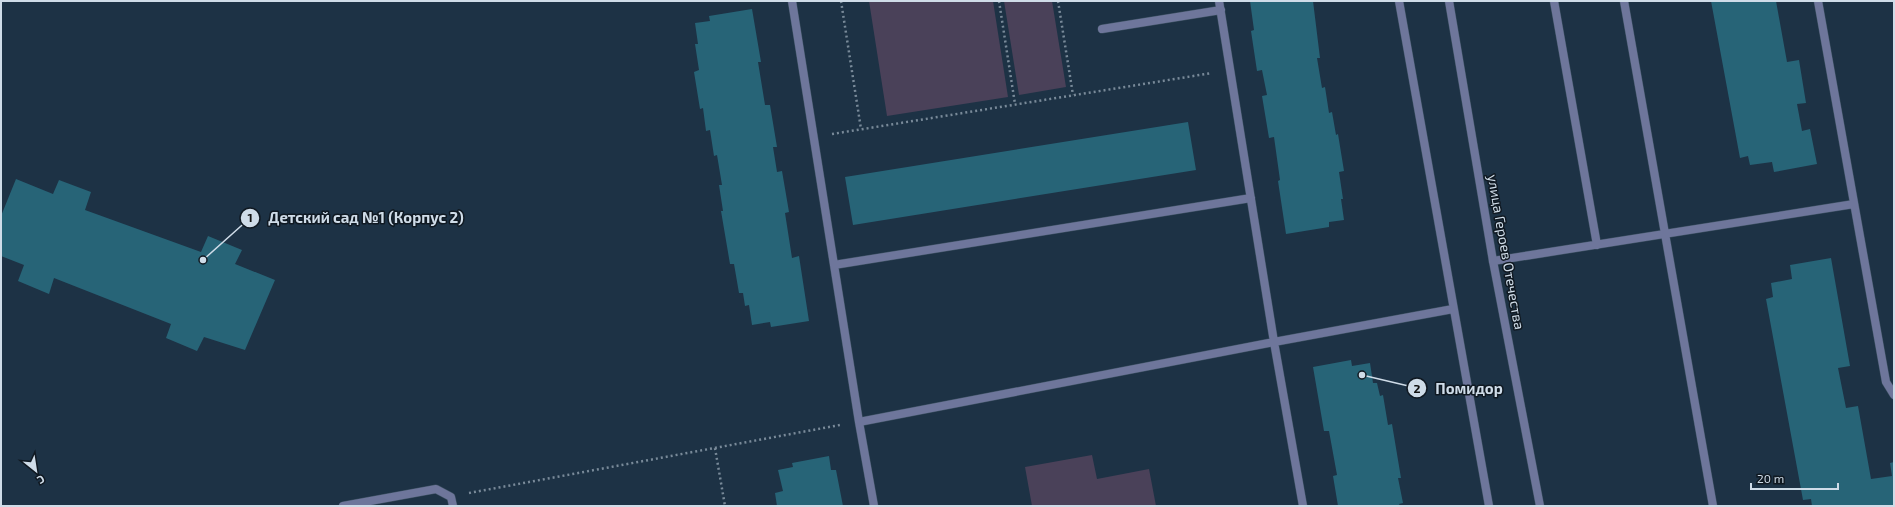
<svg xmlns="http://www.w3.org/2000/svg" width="1895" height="507" font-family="'Exo 2',sans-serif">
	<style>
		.green { fill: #4a4159 }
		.building { fill: #276477 }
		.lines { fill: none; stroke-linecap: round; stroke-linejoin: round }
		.lane-casing { stroke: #3d5162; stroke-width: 9 }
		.street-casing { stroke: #3d5162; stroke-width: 9 }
		.path { stroke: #798a99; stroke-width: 2.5; stroke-dasharray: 2 3; stroke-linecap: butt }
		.lane { stroke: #6e769b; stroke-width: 8 }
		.street { stroke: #6e769b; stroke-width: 8 }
		.labels { text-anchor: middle; stroke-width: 3; stroke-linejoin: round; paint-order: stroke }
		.street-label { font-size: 14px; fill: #cfdce8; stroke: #101922 }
		.leader { fill: none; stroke: #cfdce8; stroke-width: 1.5 }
		.callout-dot { fill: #cfdce8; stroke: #101922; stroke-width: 1.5 }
		.mark-label { font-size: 12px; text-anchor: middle; font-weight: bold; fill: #111 }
		.callout-label { font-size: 15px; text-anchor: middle; font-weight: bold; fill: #cfdce8; stroke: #101922; stroke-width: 3; stroke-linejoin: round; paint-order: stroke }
	</style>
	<rect width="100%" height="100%" fill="#1d3245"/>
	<path class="green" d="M869,1H993L1008,97L887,116Z
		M1004,1H1052L1066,87L1019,95Z
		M1092,455L1097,479L1149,469L1156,506H1032L1025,467Z"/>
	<path class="building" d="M1250,1H1313L1320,58H1317L1322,88L1325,87L1329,113L1332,112L1336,135L1338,134L1344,171L1339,172L1343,199H1341L1344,220L1329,222V227L1286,234L1278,181L1280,180L1274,137L1269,138L1262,96L1267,95L1262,70L1257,71L1251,31L1254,30Z
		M1711,1H1776L1787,62L1799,60L1806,103L1797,104L1802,131L1810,129L1817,164L1774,172L1772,162L1750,165L1748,156L1740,158Z
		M752,9L761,62H758L765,105H770L777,147H773L777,172L782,171L789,212L785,213L792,258L799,256L809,321L771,327L770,322L752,325L749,305L745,306L743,293H739L734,264H730L721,211H723L719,185H722L717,155L714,156L710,130L706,131L703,108L700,109L694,72L699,70L695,44H698L695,23L710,21L709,16Z
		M1188,122L1196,170L853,225L845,177Z
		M16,179L53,194L59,180L91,192L85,210L201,252L208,236L242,250L235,264L275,280L245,350L204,337L197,351L166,338L171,324L54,278L49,294L18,281L24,265L1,256V216Z
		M1831,258L1850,366L1838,368L1846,408L1858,406L1871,479L1892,476L1890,463L1894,462V506H1812L1811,499L1803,500L1766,299L1773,297L1771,283L1792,279L1790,265Z
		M1351,360L1352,366L1370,363L1373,383H1377L1380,396L1383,395L1388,425L1392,424L1401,478H1398L1403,503L1399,504L1400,506H1338L1333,476L1337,475L1329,431H1324L1313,367Z
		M829,456L831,470H836L843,506H777L775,493L783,491L778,470L793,467L792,463Z"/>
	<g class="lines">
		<defs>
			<path id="lane" d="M792,1L859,422
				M1219,1L1274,342L1453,309
				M1399,1L1489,506
				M1554,1L1597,245
				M1624,1L1713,506
				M1818,1L1886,382L1894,395
				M1102,29L1221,10
				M1493,261L1854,204
				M834,265L1251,198
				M343,506L436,489L451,497L453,506
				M874,506L859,422L1274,342L1303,506"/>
			<path id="street" d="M1449,1L1493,261L1540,506"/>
		</defs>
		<use href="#lane" class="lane-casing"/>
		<use href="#street" class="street-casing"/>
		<path class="path" d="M841,1L861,129
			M999,1L1015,104
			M1058,1L1073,95
			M832,134L1212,73
			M715,448L725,506
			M469,493L840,425"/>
		<use href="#lane" class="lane"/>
		<use href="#street" class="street"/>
	</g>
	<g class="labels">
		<g class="street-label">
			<text transform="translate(1506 252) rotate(80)" y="5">улица Героев Отечества</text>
		</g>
	</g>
	<path class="leader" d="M203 260L250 218M1362 375L1417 388"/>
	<g class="callout-dot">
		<circle cx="203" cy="260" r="4"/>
		<circle cx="1362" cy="375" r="4"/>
		<circle cx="250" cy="218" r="10"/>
		<circle cx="1417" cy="388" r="10"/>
	</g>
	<g class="mark-label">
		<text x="250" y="222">1</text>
		<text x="1417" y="393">2</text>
	</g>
	<g class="callout-label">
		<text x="366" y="223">Детский сад №1 (Корпус 2)</text>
		<text x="1469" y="394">Помидор</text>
	</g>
	<rect width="1895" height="507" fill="none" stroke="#cfdce8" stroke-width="4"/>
	<g transform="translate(36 471) rotate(150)" stroke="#101922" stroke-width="3" paint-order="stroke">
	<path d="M0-3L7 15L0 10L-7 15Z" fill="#cfdce8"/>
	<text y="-6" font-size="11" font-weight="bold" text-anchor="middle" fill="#cfdce8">С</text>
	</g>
	<path d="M1751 483v6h87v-6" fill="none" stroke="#cfdce8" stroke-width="2"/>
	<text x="1757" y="483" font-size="12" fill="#cfdce8" stroke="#101922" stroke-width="3" paint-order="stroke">20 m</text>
</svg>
